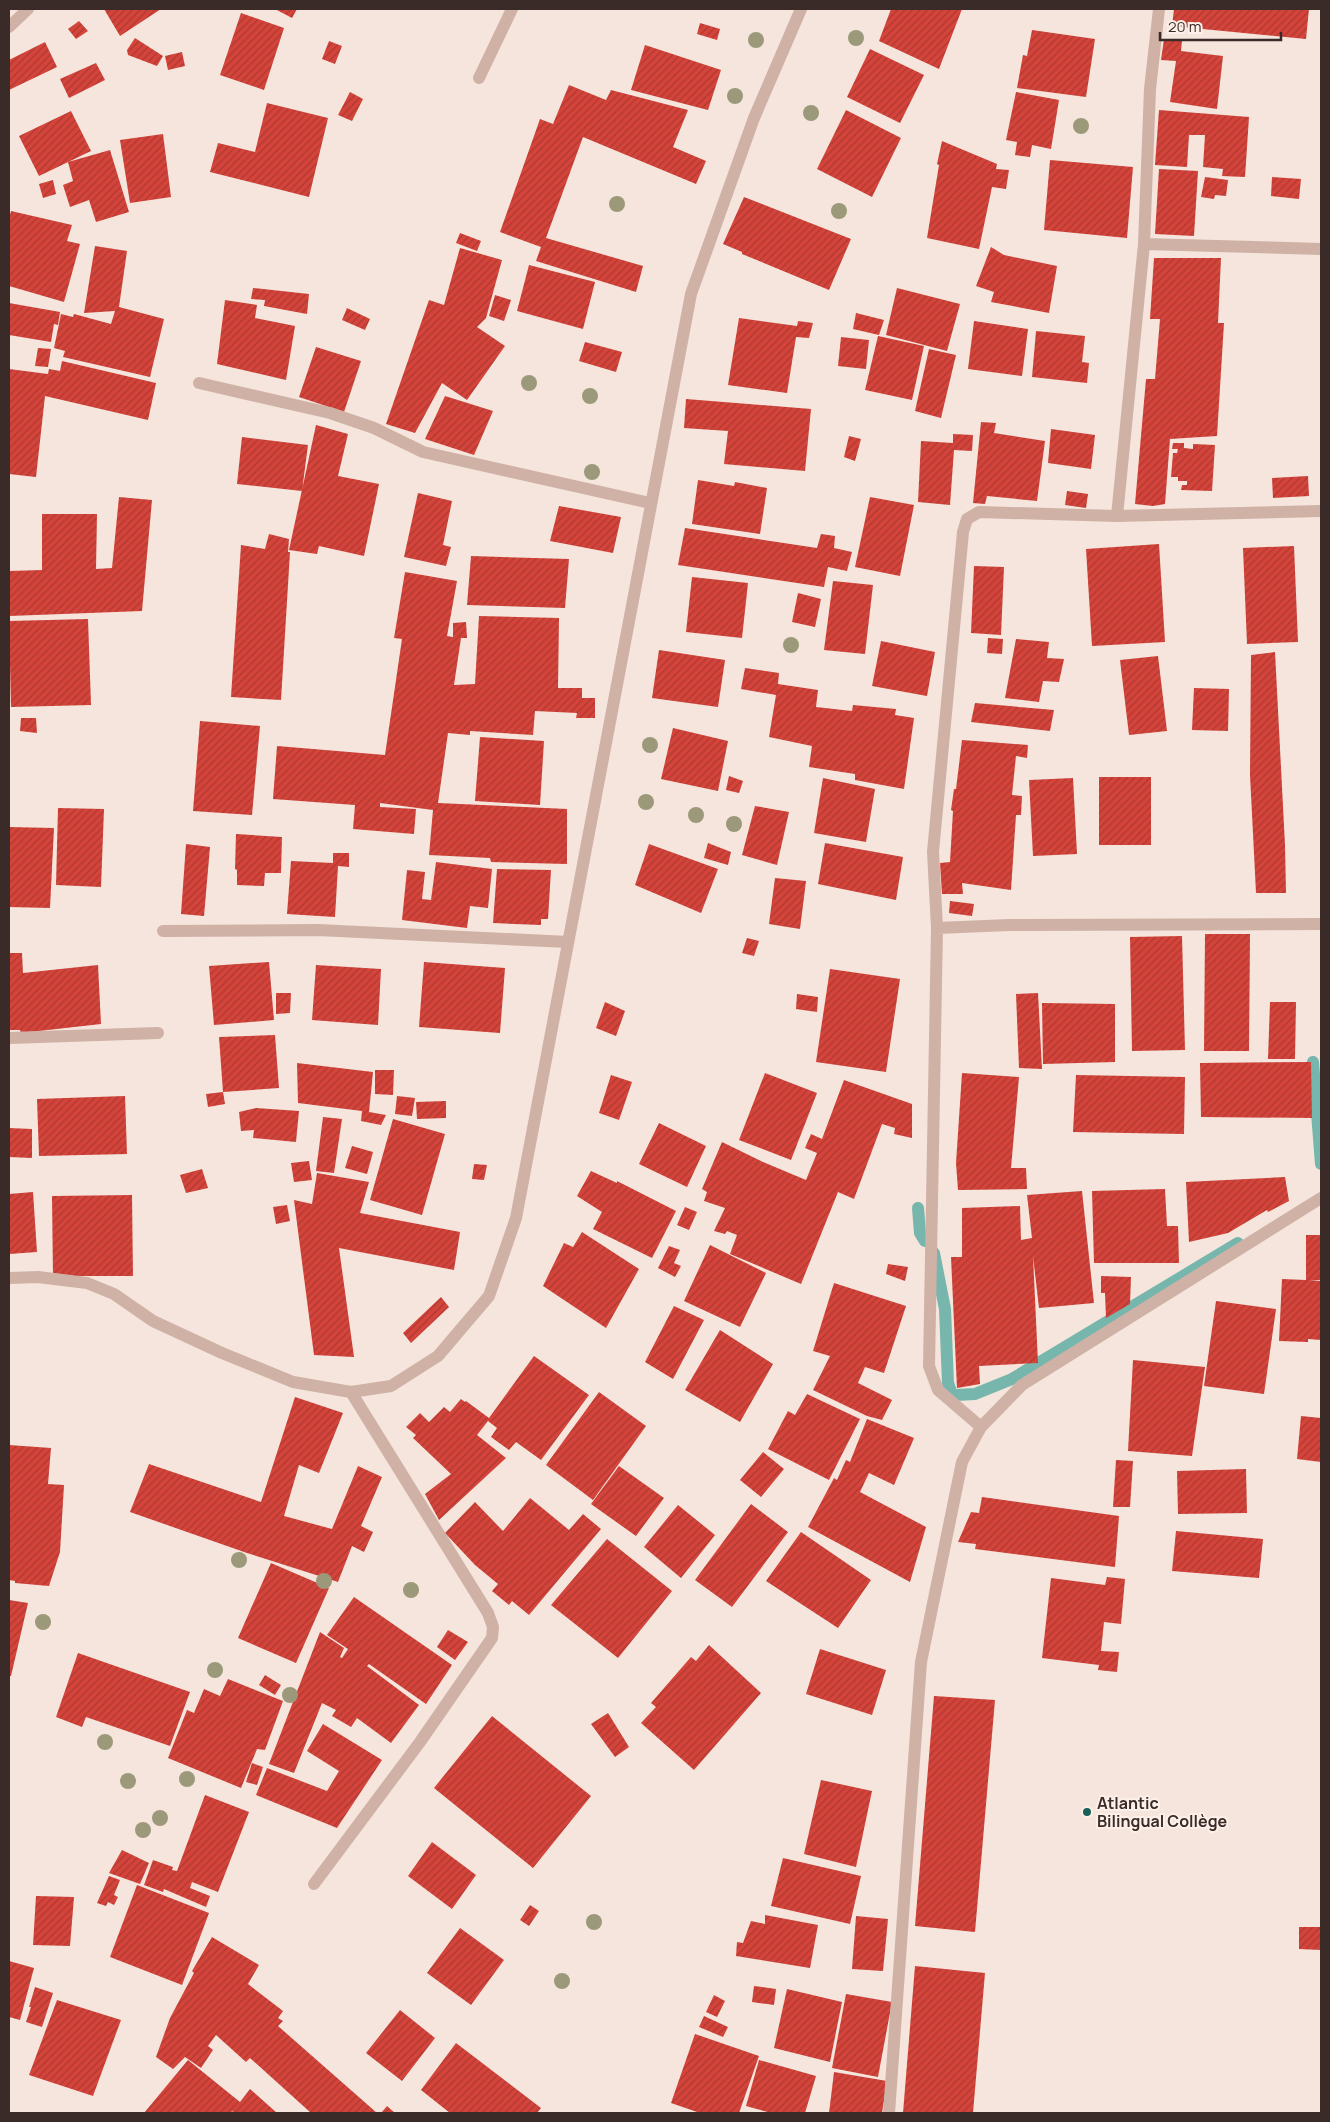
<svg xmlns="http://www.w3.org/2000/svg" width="1330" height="2122" font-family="Manrope,sans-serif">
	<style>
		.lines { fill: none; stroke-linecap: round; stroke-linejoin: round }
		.stream { stroke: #77b6ad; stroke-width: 12 }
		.building { fill: url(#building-hatch) }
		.minor { stroke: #cfb1a6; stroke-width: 12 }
		.tree { fill: #9b9979 }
		.poi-dot { fill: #186158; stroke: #fcf0e9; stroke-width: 2 }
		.labels { text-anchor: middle; stroke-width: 4; stroke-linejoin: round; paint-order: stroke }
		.poi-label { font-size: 16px; font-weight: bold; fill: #3a2a28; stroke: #fcf0e9; text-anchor: start }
	</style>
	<defs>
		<pattern id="building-hatch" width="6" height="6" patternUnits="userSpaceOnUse" patternTransform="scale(1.25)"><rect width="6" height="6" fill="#d4443b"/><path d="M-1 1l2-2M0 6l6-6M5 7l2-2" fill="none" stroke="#ad3932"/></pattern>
	</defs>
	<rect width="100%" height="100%" fill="#f5e5dc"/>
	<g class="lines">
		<path class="stream" d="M1313,1062L1321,1164
			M918,1208L920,1233L925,1241
			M934,1253L945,1309L948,1383L953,1397L956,1395L975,1394L1012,1379L1238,1243"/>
	</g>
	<path class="building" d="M104,9H161L120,36Z
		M275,9H297L292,18Z
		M891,9H962L939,69L879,41Z
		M1174,9H1309L1306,39L1172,26Z
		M241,13L284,28L264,90L220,75Z
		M79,21L88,31L76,39L68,29Z
		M700,23L720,29L717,40L697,34Z
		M1032,30L1095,39L1086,97L1017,88L1023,55L1027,56Z
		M135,38L163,56L157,66L128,55L127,50Z
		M1164,39L1182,41L1181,51L1223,56L1217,109L1170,102L1176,61L1161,60Z
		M329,41L342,46L335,64L322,59Z
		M45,42L57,67L9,90V60Z
		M645,45L721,70L708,110L631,90Z
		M870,49L924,75L900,123L847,97Z
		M182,52L185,66L168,70L165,56Z
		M96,63L105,80L69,98L60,79Z
		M569,85L606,100L611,90L688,110L673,147L706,161L696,184L583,137L546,238L643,266L636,292L536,261L541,247L500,232L540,119L553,124Z
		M350,92L363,99L352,121L338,115Z
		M1016,92L1059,100L1051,149L1032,145L1030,157L1015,155L1017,142L1006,140Z
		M267,103L328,118L309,197L210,172L218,143L255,152Z
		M846,110L901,138L872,197L817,169Z
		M1159,110L1249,117L1245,177L1222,176L1223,169L1203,167L1205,135H1189L1187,167L1155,165Z
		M71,111L91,151L39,176L19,136Z
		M163,134L171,197L130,203L120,140Z
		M942,141L997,164L996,169L1009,170L1006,189L992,187L979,249L927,238L939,165L937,164Z
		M110,150L129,212L96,222L89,200L70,207L63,185L73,181L68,162Z
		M1050,160L1133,167L1127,238L1044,230Z
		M1159,169L1198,171L1194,236L1155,234Z
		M1205,177L1228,180L1226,196L1215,195L1214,199L1201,197Z
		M1272,177L1301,179L1299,199L1271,196Z
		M53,180L56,194L43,198L39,184Z
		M744,197L851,239L829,290L742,254V252L723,244Z
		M11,211L72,225L67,241L80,244L64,302L9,286V219Z
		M460,233L481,241L477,251L456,243Z
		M95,246L127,251L119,307L164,319L150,377L63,357L65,351L54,348L61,314L73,317L74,314L111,324L115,311L84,313Z
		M991,247L1004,255L1057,266L1049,313L991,302L994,292L976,286Z
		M460,248L502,260L486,318L477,327L505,346L467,400L442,383L415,433L386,424L429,300L444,305Z
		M1154,258H1221L1218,323H1224L1217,436L1170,439L1165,504L1153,506L1135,504L1146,379H1155L1160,319H1150Z
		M529,265L595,282L583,329L517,311Z
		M253,288L309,294L307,314L264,306L265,300L251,299Z
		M897,288L960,304L947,351L886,335Z
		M495,295L511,300L504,321L489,316Z
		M225,300L257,305L255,318L295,326L286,380L217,364Z
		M9,303L60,312L58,325L54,324L51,342L9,335Z
		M347,308L370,319L365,330L342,320Z
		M856,313L884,320L879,335L853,329Z
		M739,318L797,326L798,321L813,323L809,338L796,337L787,393L728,385Z
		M974,321L1028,329L1022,376L968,369Z
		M1036,331L1085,336L1082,362L1089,363L1087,383L1032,377Z
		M878,336L924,346L912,400L865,390Z
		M841,337L869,340L866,369L838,366Z
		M585,342L622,352L616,372L579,361Z
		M316,347L361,361L344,412L299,397Z
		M38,348L51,349L48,367L35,366Z
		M929,349L956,355L941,418L915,411Z
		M62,361L156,383L148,420L45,396L36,477L9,474V369L48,374L49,369L60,371Z
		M445,396L493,411L474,455L425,439Z
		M686,399L811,409L805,471L724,464L728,431L684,428Z
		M981,422L996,423L994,433L1045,441L1037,501L987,496L985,504L973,503Z
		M316,425L348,434L338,476L379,484L364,556L319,546L317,554L289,550Z
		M1051,429L1095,435L1091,469L1048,463Z
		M953,434L973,435L972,451L954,450L950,505L918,502L921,441L953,443Z
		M849,436L861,439L855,461L844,457Z
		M242,437L308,445L302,491L237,484Z
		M1173,443H1184V448L1193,449V444L1215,445L1212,491L1181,490L1182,485H1187V481H1178V477H1171L1173,453H1177L1178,449H1172Z
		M1308,476L1309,496L1273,498L1272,478Z
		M698,480L734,486L735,482L767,488L760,534L692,524Z
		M1067,491L1088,494L1086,508L1065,505Z
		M418,493L452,501L443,545L451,547L446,566L404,557Z
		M119,497L152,500L142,611L9,616V571L42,570V514H97L96,569L112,568Z
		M870,497L914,505L900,576L855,567Z
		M559,506L621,517L613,553L550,541Z
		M685,528L817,548L821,534L835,536L834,548L852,552L847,571L828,567L824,587L678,565Z
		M269,534L289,539L288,552H290L281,700L231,697L241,545L265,549Z
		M1159,544L1165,642L1092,646L1086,549Z
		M1294,546L1298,642L1247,644L1243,548Z
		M471,556L569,559L565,608L467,605Z
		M974,566L1004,567L1001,635L971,633Z
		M405,572L457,581L447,636L453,637V623L466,622L467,638H461L454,685L475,684L479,616L559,618L558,688H582V698H595V718H576L577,713L535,711L533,735L470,731V735L448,733L438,803L567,809V864L491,862L490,858L429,855L433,810L380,803V807L416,809L414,834L353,829L355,805L273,799L277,746L385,755L402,639L394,638Z
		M692,577L748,583L742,638L686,632Z
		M833,581L873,585L865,654L824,650Z
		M798,593L821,599L815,627L792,622Z
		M88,619L91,705L11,707L9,621Z
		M988,638L1003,639L1002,654L987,653Z
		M1016,639L1049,642L1047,658L1064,659L1059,682L1043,681L1039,702L1005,698Z
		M881,641L935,652L927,696L872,686Z
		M659,650L725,660L718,707L652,698Z
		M1275,652L1285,845L1286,893H1256L1255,873L1250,775L1251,655Z
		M1158,656L1167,731L1129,735L1120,660Z
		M745,668L779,673L778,684L818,690L816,707L852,711L853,705L896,709L895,715L914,718L904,789L855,780V774L809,767L812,746L769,737L776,695L741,689Z
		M1194,688L1229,689L1228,731L1192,730Z
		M975,703L1054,710L1050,731L971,722Z
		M21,718H36L37,733L20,731Z
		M200,721L260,726L252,815L193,811Z
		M673,728L728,741L718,791L661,779Z
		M480,737L544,741L540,805L475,801Z
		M962,740L1028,745L1027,758L1016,756L1012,795L1022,796L1021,815H1016L1011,890L962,883L963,894H942L940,863L950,862L953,811L951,810L954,789H956Z
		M729,776L743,781L739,793L726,790Z
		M1099,777H1151V845H1099Z
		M823,778L875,789L866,842L814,833Z
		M1073,778L1077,854L1033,856L1029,780Z
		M755,806L789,812L777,865L742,855Z
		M58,808L104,809L101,887L56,885Z
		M9,827L54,828L50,908L9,907Z
		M236,834L282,837L281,873H265L264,886L237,885V870L235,869Z
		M708,843L731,852L728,865L704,858Z
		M825,843L903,857L896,900L818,884Z
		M186,844L210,847L204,916L181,914Z
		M649,844L718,869L701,913L635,885Z
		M333,853H349V867L338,866L335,917L287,914L291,861L333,863Z
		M436,862L492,869L488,908L470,906L467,928L402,920L407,870L425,872L422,899L431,900Z
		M497,869L551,870L548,919H541V925L493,923Z
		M775,878L806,881L800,929L769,924Z
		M950,901L974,904L972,916L949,913Z
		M1205,934H1250L1249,1051H1204Z
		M1182,936L1185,1050L1132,1051L1130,937Z
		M747,938L759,941L754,956L742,953Z
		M9,953H22L23,973L98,965L101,1024L21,1033L20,1030H9Z
		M269,962L274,1020L214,1025L209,966Z
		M424,962L505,968L500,1033L419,1027Z
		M316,965L381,969L378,1025L312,1020Z
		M830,969L900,979L886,1072L816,1062Z
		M276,993H291L290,1013L276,1014Z
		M1038,993L1042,1069L1019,1068L1016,994Z
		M797,994L818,997L817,1012L796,1009Z
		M605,1002L625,1011L616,1036L596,1028Z
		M1270,1002H1296L1295,1059H1268Z
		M1042,1003L1115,1004V1062L1043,1064Z
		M275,1035L279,1088L223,1092L219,1037Z
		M1311,1062L1312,1118L1201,1117L1200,1063Z
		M297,1063L373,1072L369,1112L386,1115L381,1125L361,1121L362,1111L298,1103Z
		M375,1070H394L393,1095L375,1094Z
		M765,1073L817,1093L791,1160L739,1140Z
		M962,1073L1019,1077L1011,1168H1026L1027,1189L958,1190L956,1163Z
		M611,1075L632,1082L619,1120L599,1113Z
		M1076,1075L1185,1077L1184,1134L1073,1132Z
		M844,1080L912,1104V1138L894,1134L895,1128L882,1124L854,1199L838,1192L801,1284L730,1254L737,1235L727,1231L725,1234L714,1231L725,1208L704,1201L707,1192L702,1189L722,1142L763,1162L806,1180L817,1153L805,1148L811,1134L822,1139Z
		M223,1092L225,1104L208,1107L206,1094Z
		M125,1096L127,1154L39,1156L37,1099Z
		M397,1096L415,1098L412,1116L395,1114Z
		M446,1101V1118L417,1119L416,1102Z
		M256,1108L299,1111L296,1142L253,1138L254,1130L241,1131L239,1112Z
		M323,1117L342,1119L334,1173L316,1171Z
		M393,1119L445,1134L422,1215L370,1200Z
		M659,1123L706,1146L687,1187L639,1164Z
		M9,1128L32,1129V1158L9,1157Z
		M352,1146L373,1152L367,1174L345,1168Z
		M309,1161L312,1180L294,1182L291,1163Z
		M474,1164L487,1165L484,1180L472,1179Z
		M202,1169L208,1188L186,1193L180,1175Z
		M591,1171L617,1183V1181L676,1211L652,1258L593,1229L602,1212L577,1196Z
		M317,1173L369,1182L360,1213L460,1232L454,1270L339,1248L354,1357L314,1355L294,1200L312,1204Z
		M1285,1177L1289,1201L1268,1212L1267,1210L1228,1233L1189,1242L1186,1182Z
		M1165,1189L1167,1226H1178L1179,1263H1094L1092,1191Z
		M1082,1191L1094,1303L1039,1308L1033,1256L1038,1363L979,1366L980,1384L957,1388L951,1257H962V1208L1020,1206L1021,1240L1032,1238L1027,1195Z
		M33,1192L37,1252L9,1254V1194Z
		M132,1195L133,1276H53L52,1196Z
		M287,1205L290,1221L276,1224L273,1207Z
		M685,1207L697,1212L689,1230L677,1225Z
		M582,1232L639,1269L606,1328L543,1286L564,1243L573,1247Z
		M1306,1235H1321V1280L1309,1281H1321V1340L1308,1339V1342L1279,1341L1282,1279L1306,1280Z
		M710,1245L766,1273L740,1327L684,1301Z
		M669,1246L680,1250L674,1263L681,1266L675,1277L658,1268Z
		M888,1264L908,1267L905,1281L886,1274Z
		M1101,1276L1131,1277L1130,1304L1106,1318L1105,1293H1101Z
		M834,1283L906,1306L884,1373L865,1367L858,1383L892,1400L882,1420L867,1416L813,1390L830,1356L813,1351Z
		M441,1297L449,1307L411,1343L403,1333Z
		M1216,1301L1276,1309L1264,1394L1204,1386Z
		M674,1306L704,1320L673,1379L645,1362Z
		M720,1330L773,1364L740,1422L685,1390Z
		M534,1356L589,1395L541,1460L516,1442L509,1450L491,1437L497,1428L488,1421L477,1435L506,1458L439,1520L425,1494L451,1474L413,1438L416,1435L406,1427L420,1413L429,1422L444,1407L450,1412L461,1399L465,1402L466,1401L489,1418Z
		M1133,1360L1205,1367L1192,1456L1128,1451Z
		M599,1392L646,1426L593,1500L546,1465Z
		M807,1394L860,1419L829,1480L768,1449L788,1411L795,1415Z
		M295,1397L343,1413L319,1473L299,1465L284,1516L332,1529L358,1466L382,1477L361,1526L373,1532L364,1552L352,1546L338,1582L247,1553L130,1512L149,1464L261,1502Z
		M1301,1416L1321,1418V1462L1297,1459Z
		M867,1419L914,1438L894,1485L869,1473L860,1492L926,1527L910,1582L808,1527L834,1478L837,1480L846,1460L850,1462Z
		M9,1445L51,1448L48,1484L64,1485L60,1552L49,1586L15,1583V1581L9,1580Z
		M763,1452L784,1469L761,1497L740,1480Z
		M1116,1460L1133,1461L1130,1507H1113Z
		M619,1466L664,1498L636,1536L591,1504Z
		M1246,1469L1247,1513L1178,1514L1177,1471Z
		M982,1497L1119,1516L1115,1567L975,1549L976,1544L958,1542L971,1512L979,1513Z
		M530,1498L569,1530L583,1514L601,1529L529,1615L512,1601L509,1605L492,1591L498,1584L475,1565L445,1533L475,1502L503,1531Z
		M751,1504L788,1532L732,1607L695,1580Z
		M678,1505L715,1535L681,1578L644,1547Z
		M1176,1531L1263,1539L1259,1578L1172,1571Z
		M801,1532L871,1580L838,1628L766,1581Z
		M607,1539L672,1591L618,1658L551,1605Z
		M271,1563L329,1588L296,1663L238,1638Z
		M1107,1577L1125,1579L1121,1624L1104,1622L1101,1651L1119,1652L1117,1672L1098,1670L1099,1665L1042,1658L1051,1578L1105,1585Z
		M354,1597L452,1665L426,1704L369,1664L367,1666L419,1705L391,1743L357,1718L351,1727L332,1716L336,1710L322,1703L294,1773L269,1764L320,1632L344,1648L340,1657L342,1658L348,1649L327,1635Z
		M9,1600L28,1603L11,1676H9Z
		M448,1630L468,1642L455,1660L437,1647Z
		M709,1645L761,1693L694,1770L641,1723L656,1707L651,1703L691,1657L696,1661Z
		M820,1649L886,1670L872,1715L806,1694Z
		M78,1653L190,1692L170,1746L86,1717L82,1727L56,1717Z
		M265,1675L281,1685L275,1695L259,1685Z
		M228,1679L283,1701L265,1750L257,1749L241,1788L168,1758L187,1710L194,1713L204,1689L220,1696Z
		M934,1696L995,1700L975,1932L915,1926Z
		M608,1713L629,1747L615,1757L591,1724Z
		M492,1716L591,1796L533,1868L434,1788Z
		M323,1724L382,1760L337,1828L256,1795L267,1768L327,1791L339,1771L307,1751Z
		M252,1763L263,1767L257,1785L246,1782Z
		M821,1780L872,1791L856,1867L804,1854Z
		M205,1795L249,1812L218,1892L192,1882L190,1888L210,1896L206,1907L164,1889L163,1892L144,1885L153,1860L173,1867L172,1870L177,1871Z
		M432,1842L476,1875L452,1909L408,1876Z
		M122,1850L149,1863L140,1884L109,1873Z
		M783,1858L861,1876L850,1924L771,1906Z
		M109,1876L120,1880L114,1895L118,1897L114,1905L108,1902L106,1906L97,1903Z
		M137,1885L209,1913L182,1985L110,1957Z
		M36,1896L74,1897L70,1946L33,1945Z
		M530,1905L539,1911L529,1926L520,1920Z
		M765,1915L818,1925L810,1968L736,1956L737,1942L743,1943L751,1921L765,1924Z
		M856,1916L888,1919L883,1971L852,1969Z
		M1299,1927H1321V1950L1299,1949Z
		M460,1928L504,1960L471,2005L427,1973Z
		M212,1937L259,1965L248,1984L283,2011L278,2018L283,2021L278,2026L377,2113H311L250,2058L246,2062L216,2035L208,2046L213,2050L201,2068L185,2057L173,2069L156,2057L170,2018L194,1973L192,1971Z
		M9,1961L34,1968L20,2020L9,2017Z
		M915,1966L985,1973L973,2113H903Z
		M754,1986L776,1989L774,2005L752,2002Z
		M35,1987L53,1993L42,2027L26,2022L31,2007H29Z
		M787,1989L842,2002L830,2062L774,2048Z
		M846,1994L892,2002L878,2077L832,2068Z
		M714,1995L725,2001L717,2017L706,2012Z
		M57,2000L121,2020L93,2096L29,2075Z
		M400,2010L435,2038L402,2081L366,2053Z
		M704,2016L728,2027L723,2037L699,2027Z
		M695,2034L759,2056L739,2113H700L671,2103Z
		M456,2043L541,2108L537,2113H450L421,2090Z
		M188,2060L240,2102L250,2089L277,2113H234L232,2111L231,2113H144Z
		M759,2060L816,2076L805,2113H771L746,2106Z
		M834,2072L887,2081L882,2113H829Z
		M387,2106L395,2113H381Z"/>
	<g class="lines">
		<path class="minor" d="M9,27L28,9
			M479,78L512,9
			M1144,244L1321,249
			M199,383L330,413L374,428L423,452L650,503
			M1117,516L1144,244L1150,89L1159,9
			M937,928L1009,925L1321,924
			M163,931L318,930L568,942
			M9,1038L158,1033
			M9,1278L38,1277L87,1283L114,1294L153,1321L222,1353L293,1382L351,1392L391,1386L438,1356L489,1296L516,1218L691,294L754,118L801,9
			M981,1427L938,1390L929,1366L937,928L933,852L963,532L967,519L979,512L1117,516L1321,511
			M314,1884L420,1742L492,1638L493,1627L488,1613L351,1392
			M889,2113L921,1662L962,1462L981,1427L1022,1385L1321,1198"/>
	</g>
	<g class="tree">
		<circle cx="856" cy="38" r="8"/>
		<circle cx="756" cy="40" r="8"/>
		<circle cx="735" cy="96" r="8"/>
		<circle cx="811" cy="113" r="8"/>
		<circle cx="1081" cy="126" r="8"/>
		<circle cx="617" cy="204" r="8"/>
		<circle cx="839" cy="211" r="8"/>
		<circle cx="529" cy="383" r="8"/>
		<circle cx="590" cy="396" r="8"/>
		<circle cx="592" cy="472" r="8"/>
		<circle cx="791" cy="645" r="8"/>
		<circle cx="650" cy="745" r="8"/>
		<circle cx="646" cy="802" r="8"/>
		<circle cx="696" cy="815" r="8"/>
		<circle cx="734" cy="824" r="8"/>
		<circle cx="239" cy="1560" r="8"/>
		<circle cx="324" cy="1581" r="8"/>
		<circle cx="411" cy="1590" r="8"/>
		<circle cx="43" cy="1622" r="8"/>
		<circle cx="215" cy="1670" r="8"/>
		<circle cx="290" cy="1695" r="8"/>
		<circle cx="105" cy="1742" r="8"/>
		<circle cx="187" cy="1779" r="8"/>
		<circle cx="128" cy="1781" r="8"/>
		<circle cx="160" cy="1818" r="8"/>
		<circle cx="143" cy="1830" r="8"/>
		<circle cx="594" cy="1922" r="8"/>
		<circle cx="562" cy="1981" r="8"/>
	</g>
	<circle class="poi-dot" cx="1087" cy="1812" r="5"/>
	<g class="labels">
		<g class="poi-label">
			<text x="1097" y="1809">Atlantic<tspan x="1097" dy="18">Bilingual Collège</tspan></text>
		</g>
	</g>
	<rect width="1330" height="2122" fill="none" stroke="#3a2a28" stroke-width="20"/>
	<path d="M1160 32v8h121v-8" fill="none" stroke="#3a2a28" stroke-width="2.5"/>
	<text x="1168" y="32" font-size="15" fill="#3a2a28" stroke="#fcf0e9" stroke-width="4" paint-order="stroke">20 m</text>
</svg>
